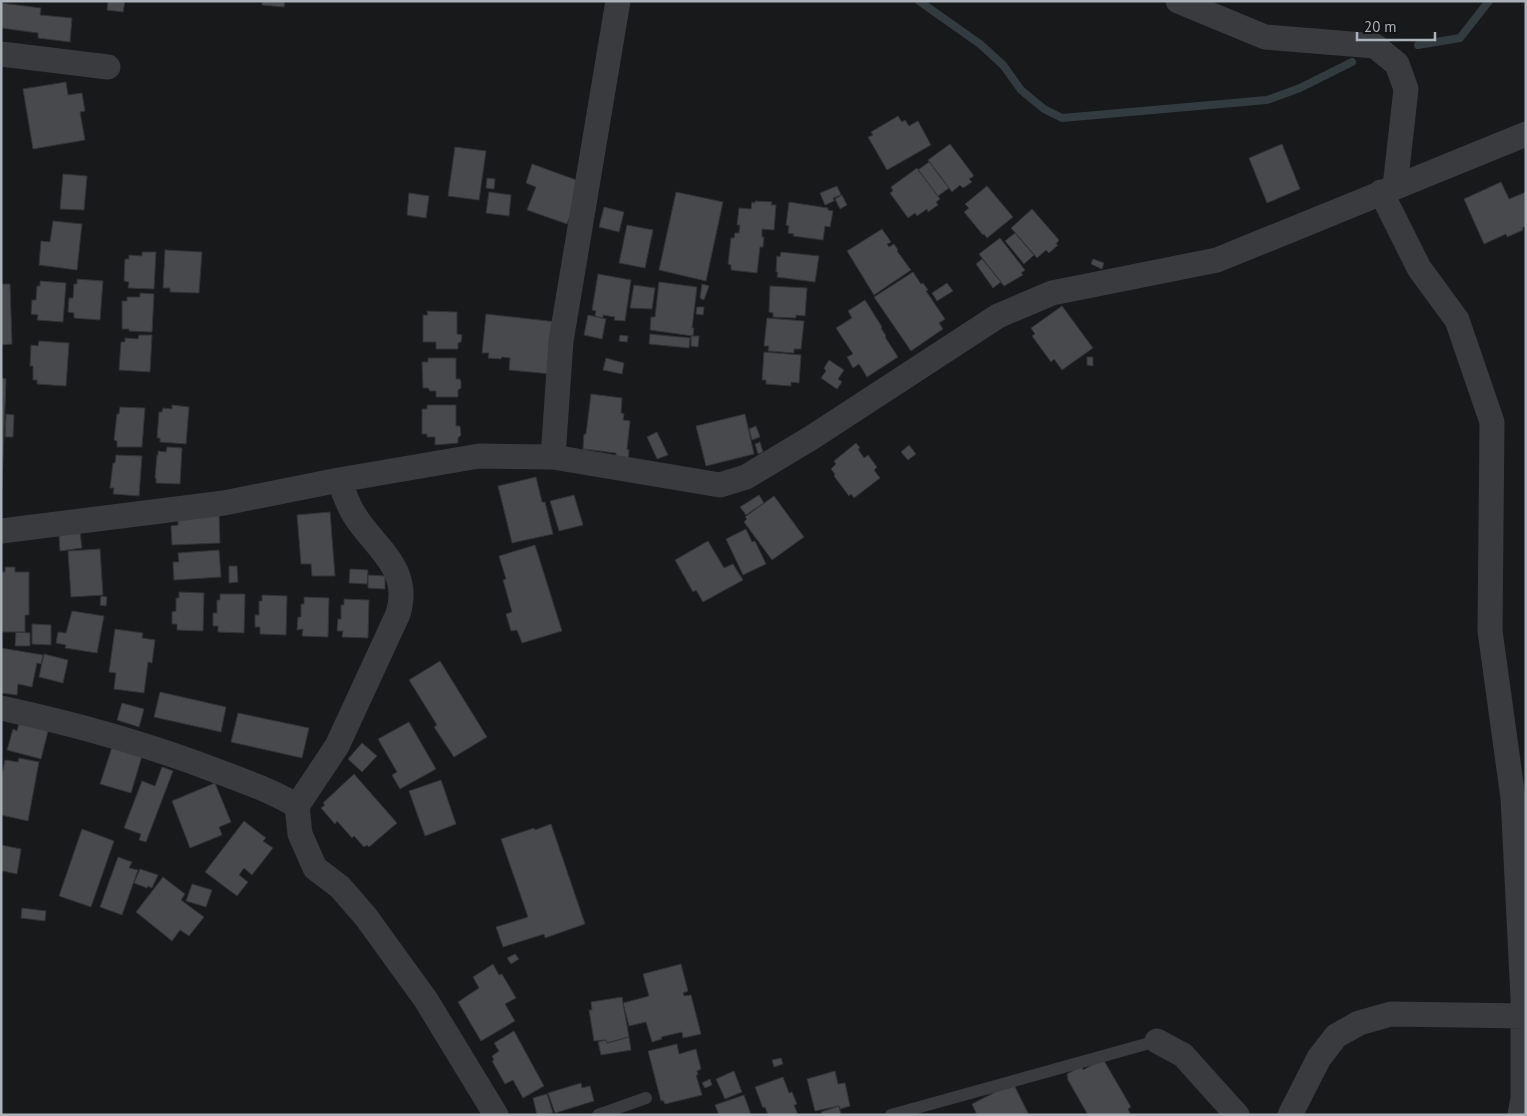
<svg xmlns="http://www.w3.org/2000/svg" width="1527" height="1116" font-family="'PT Sans',sans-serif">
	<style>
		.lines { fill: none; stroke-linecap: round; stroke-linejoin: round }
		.stream { stroke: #313b40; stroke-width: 8 }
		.building { fill: #47494d; stroke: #323336 }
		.lane { stroke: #3a3b3f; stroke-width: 12 }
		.street { stroke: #3a3b3f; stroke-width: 25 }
	</style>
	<rect width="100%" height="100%" fill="#18191a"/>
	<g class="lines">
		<path class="stream" d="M919,1L980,44L1003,65L1021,90L1044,109L1062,118L1267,100L1300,88L1352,62
			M1418,45L1460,38L1489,1"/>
	</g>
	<path class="building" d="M108,1H125L123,12L107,10Z
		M262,1H285L284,7L262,5Z
		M1,3L41,8L40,15L72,18L70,42L38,38V33L1,28Z
		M66,82L68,95L82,93L85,111L80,112L85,140L33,149L23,89Z
		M898,116L902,122L905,120L909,126L918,121L931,145L887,170L868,137L873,135L871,132Z
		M950,144L974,176L969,179L972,182L963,188L960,185L952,192L928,160Z
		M1282,144L1300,189L1267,203L1249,158Z
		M455,147L486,151L479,200L448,196Z
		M929,162L949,188L938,196L918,170Z
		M532,164L582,182L567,224L527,210L536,187L526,183Z
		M917,168L940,199L936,202L938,205L928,212L927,209L917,216L915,213L908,218L890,193L893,191L891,187Z
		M63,174L87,176L84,210L60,209Z
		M487,178L495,179L494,189L486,188Z
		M1501,182L1509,199L1526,192V226L1522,228L1523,230L1507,237L1506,234L1484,244L1464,199Z
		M837,186L841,195L833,198L834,201L825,205L820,193Z
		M987,186L1013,217L987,238L984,234L983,235L964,212L969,208L965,204Z
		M489,192L511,195L509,216L486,213Z
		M676,192L723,202L706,281L659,270Z
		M409,193L429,196L426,218L407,215Z
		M842,195L847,205L840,209L835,199Z
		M755,201L772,202L771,205H776L774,230L762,229V237H764L763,247H760L757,273L731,270V265L728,264L731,238H734L735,233H739L740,225H737L739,208L751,209L752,202L755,203Z
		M789,202L828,208V210L833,211L830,227L825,226L823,240L793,236L794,234L788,233L789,226L786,225Z
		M604,207L624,212L619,232L599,227Z
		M1032,209L1059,240L1056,244L1058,245L1049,253L1046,250L1037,258L1011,228Z
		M53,221L82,224L77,270L39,265L41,241L50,242Z
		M627,225L653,230L645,268L619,263Z
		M882,229L891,242L887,244L889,247L894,244L898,250L897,251L911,270L874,295L847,251Z
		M1015,233L1034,255L1024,264L1005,241Z
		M1000,238L1025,270L1021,273L1023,275L1004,286L979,254Z
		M165,250L202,252L199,293L170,292V288H163Z
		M142,252H156L154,289L128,288L129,282L124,281L125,259H129V255L142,256Z
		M781,252L819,256L815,282L777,277L778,272H776L777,256L780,257Z
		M982,259L1001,282L993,288L976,264Z
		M1093,259L1104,263L1102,269L1091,264Z
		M913,272L921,284L923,283L928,290L926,291L945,319L939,323L943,329L911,351L874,297Z
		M598,274L631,280L625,321L614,320L615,317L603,315V318L595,316L596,311L592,310Z
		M77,279L103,281L100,320L74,318V313L68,312L69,298H73L74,284H77Z
		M40,281L66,283L63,322L37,320L38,315L31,314L32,300H36L37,286H40Z
		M659,282L697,287L692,328H694L693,336L650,330L651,317H655Z
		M947,283L953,291L937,301L932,293Z
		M1,284H10L12,344L1,345Z
		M702,284L709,286L704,300L700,298Z
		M634,285L655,288L652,309L630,308Z
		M770,286L807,288L805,316L796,315V318L773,317V313L769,312Z
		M140,293L154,294L152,332L129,331V329H122V301H127V297H140Z
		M865,300L882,327L881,328L886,336L885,337L898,357L867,377L859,364L853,368L847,357L853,354L836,328L852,318L848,311Z
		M1062,306L1093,348L1062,370L1054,359L1051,362L1032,336L1035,334L1031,328Z
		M697,307H704L703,315L696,314Z
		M427,311L457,312V334L462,335L461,342L458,343V349H436V342H423V315H428Z
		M486,314L557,322L551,374L509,370L510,358L502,357L501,359L488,358L489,353H482Z
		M588,315L606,319L602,339L584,335Z
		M767,318L804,321L801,349H794V353L768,351L769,346H764Z
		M650,334L690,338L689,348L649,344Z
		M139,335H152L150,372L119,370L121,342H125V338L138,339Z
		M620,335L628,336L627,342L619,341Z
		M691,336H699L698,347L691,346Z
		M39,341L69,343L66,386L37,384V380H33V366H30L31,345L38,346Z
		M764,352L801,355L799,383L791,382V386L766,384V380H762Z
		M1087,357H1093V366L1087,365Z
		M428,358H456V379H460L461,382V388L458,390V397H436V391H430L428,388H423L422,362H428Z
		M606,358L624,363L622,374L603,370Z
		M829,360L844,370L838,379L842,382L837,389L821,378L826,371L824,368Z
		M1,376L2,378L6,379L2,487Z
		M591,394L622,398L621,413L624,414L623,420L630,421L627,449L629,450L628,459L616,458V453L583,449L584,434H586Z
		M172,405L189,407L186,444L160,442V438H157L159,412H162L163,408L172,409Z
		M427,405H456V426H460L461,435L458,438V443L435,445V437H427V434H422V409H427Z
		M120,407L145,408L142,447H117V441L114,440L117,414H119Z
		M6,414L14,415L13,437H5Z
		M745,414L754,454L706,466L696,426Z
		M756,426L760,437L752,440L749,429Z
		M657,432L668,455L657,459L647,437Z
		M760,442L763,452L758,454L755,444Z
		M856,443L860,448L858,449L864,458L868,455L877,467L874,470L880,478L854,498L851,494L849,496L834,476L835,474L831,469L836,464L834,461Z
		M909,445L916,454L908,460L901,452Z
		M167,447L182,448L180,484L156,483V478H155L157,455H158V451L166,452Z
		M116,455L142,456L139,496L113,494L114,488H110L113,463H115Z
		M536,477L542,502H545L553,534L512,543L498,486Z
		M574,495L583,525L559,531L550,501Z
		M759,495L764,503L746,515L740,507Z
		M774,496L804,537L772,560L744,522L747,519L745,517Z
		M330,512L335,576H312L311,564H301L297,515Z
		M219,514L220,543L172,545L171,526L178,525V516Z
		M746,529L752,542L755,541L766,564L743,575L726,539Z
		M80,532L82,548L60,551L59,534Z
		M708,541L724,568L733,564L743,580L703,602L696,590L693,592L675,560Z
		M535,545L562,631L522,643L517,630L511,631L506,614L512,612L503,580L506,579L499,556Z
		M100,549L103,595L71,597L68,551Z
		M219,550L221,577L174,580L173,562H179L178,553Z
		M229,566H237L238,582L229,583Z
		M5,567H15V572H29V615H25V632H1V572H5Z
		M350,569L368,570L367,584L349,583Z
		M368,575L385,576V589L368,588Z
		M179,592L204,593L203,631L177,630V624H172V612L176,611V598H179Z
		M220,594H245L244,633L218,632V626H213V613H217V600H220Z
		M262,595L287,596L286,635L260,634V627H255V615H259V601H262Z
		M101,596L107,597L106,606L100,605Z
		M304,597L329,598L328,637L302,636L303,629L297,630L298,617H301V604H304Z
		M344,599L369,600L368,638L342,637L343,631H337L338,619H341V605H344Z
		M72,611L104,616L97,653L65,648L66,645L56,643L58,632L66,633Z
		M32,624L51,625V645L32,644Z
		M115,629L143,633L142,638L155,640L152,663L148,662L144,693L114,689L116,673L109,672Z
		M16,632L30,633V646H15Z
		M1,648L43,655L41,664L37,663L32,687L18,684L17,695L1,693Z
		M44,654L68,660L63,683L39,677Z
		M440,661L487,737L454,757L434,727L437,725L409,680Z
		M160,692L226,707L221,732L154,717Z
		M122,703L144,709L139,727L117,720Z
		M238,713L309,728L302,758L231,742Z
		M409,722L436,769L400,789L392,775L397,772L378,739Z
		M19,723L48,731L41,759L7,750L13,729L17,731Z
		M362,743L377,756L362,772L348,759Z
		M112,747L142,756L131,793L100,784Z
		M19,758L39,762L28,821L1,815V779L5,760L18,762Z
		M162,767L173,771L146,842L139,840L141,834L124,828L142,781L155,786Z
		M354,774L397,823L369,847L367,845L364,847L354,836L352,838L337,821L335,824L321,808L325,805L323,803Z
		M441,780L456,824L425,836L409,791Z
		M215,783L231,822L219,827L222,835L190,848L172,801Z
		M244,821L266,838L263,841L273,848L252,875L244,868L239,875L248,882L237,896L205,872Z
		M551,824L585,924L545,938L544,934L503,947L496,927L528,917L501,839L534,828L535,830Z
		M82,829L114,841L91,907L59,896Z
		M1,845L21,849L17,874L3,871L1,874Z
		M118,857L132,862L129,868L138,870L122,915L100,907Z
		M140,869L158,875L152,888L148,886L147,888L134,883Z
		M163,877L185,894L181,900L204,917L189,936L180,930L172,941L136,912Z
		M192,884L212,890L206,907L186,901Z
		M22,908L46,911L45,921L21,918Z
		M515,954L519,959L511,964L507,958Z
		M493,964L499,975L502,974L516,998L505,1004L515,1021L481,1041L458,1002L479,988L473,977Z
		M681,964L688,991L683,993L684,996L691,995L701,1034L683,1038L682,1032L661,1037L662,1039L652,1042L646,1022L629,1026L623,1003L649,996L643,974Z
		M622,997L629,1037L607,1043L606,1040L594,1041L589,1010H592L591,1002Z
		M514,1031L544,1086L523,1098L513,1080L505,1084L492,1061L494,1060L492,1056L499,1051L494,1043Z
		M629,1037L631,1050L601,1055L598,1042L606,1040L607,1043Z
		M677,1044L679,1054L696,1049L701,1069L697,1071L698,1075H696L702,1095L665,1104L663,1100L661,1101L648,1051Z
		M781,1058L783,1064L774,1067L772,1060Z
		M1103,1059L1131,1107L1128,1109L1131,1115H1088L1068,1080L1067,1074L1082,1066L1083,1070Z
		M734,1071L742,1092L725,1099L716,1079Z
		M835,1071L838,1084L845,1083L850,1106L840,1109L839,1106L815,1111L807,1079Z
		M783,1077L789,1093L792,1092L797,1104L794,1105L798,1115H768L765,1107L763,1108L755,1087Z
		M710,1079L712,1085L705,1088L702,1083Z
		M581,1083L582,1088L590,1086L594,1101L555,1113L548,1093Z
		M1013,1083L1029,1115H977L972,1104Z
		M547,1094L553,1113L537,1115L533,1098Z
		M744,1095L751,1115H719L715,1105Z
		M839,1106L841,1115H822L821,1112Z"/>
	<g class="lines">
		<path class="lane" d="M598,1115L646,1098
			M891,1115L1157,1041"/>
		<path class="street" d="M1178,1L1265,37L1375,46L1397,64L1406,89L1395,187
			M1,54L108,67
			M1381,192L1419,268L1457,320L1492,422L1490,631L1513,798L1523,998V1098L1520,1115
			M553,457L561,341L618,1
			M339,480C344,492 348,506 355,516C376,549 412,569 398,614L337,746L297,806L300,834L315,868L340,887L366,917L426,1000L496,1115
			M1,531L224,503L339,480L479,456L553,457L720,485L746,477L811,438L998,316L1052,293L1217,260L1526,134
			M1,708C75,724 147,744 217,771C244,781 272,791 297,806
			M1157,1041L1183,1055L1237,1115
			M1290,1115L1319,1058L1336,1036L1359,1023L1391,1014L1526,1016"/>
	</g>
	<rect width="1527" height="1116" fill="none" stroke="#acb2b9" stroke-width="5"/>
	<path d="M1357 32v8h78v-8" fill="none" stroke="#acb2b9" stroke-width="2.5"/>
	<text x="1364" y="32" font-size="15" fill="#acb2b9" stroke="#131415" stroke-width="4" paint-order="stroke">20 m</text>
</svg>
